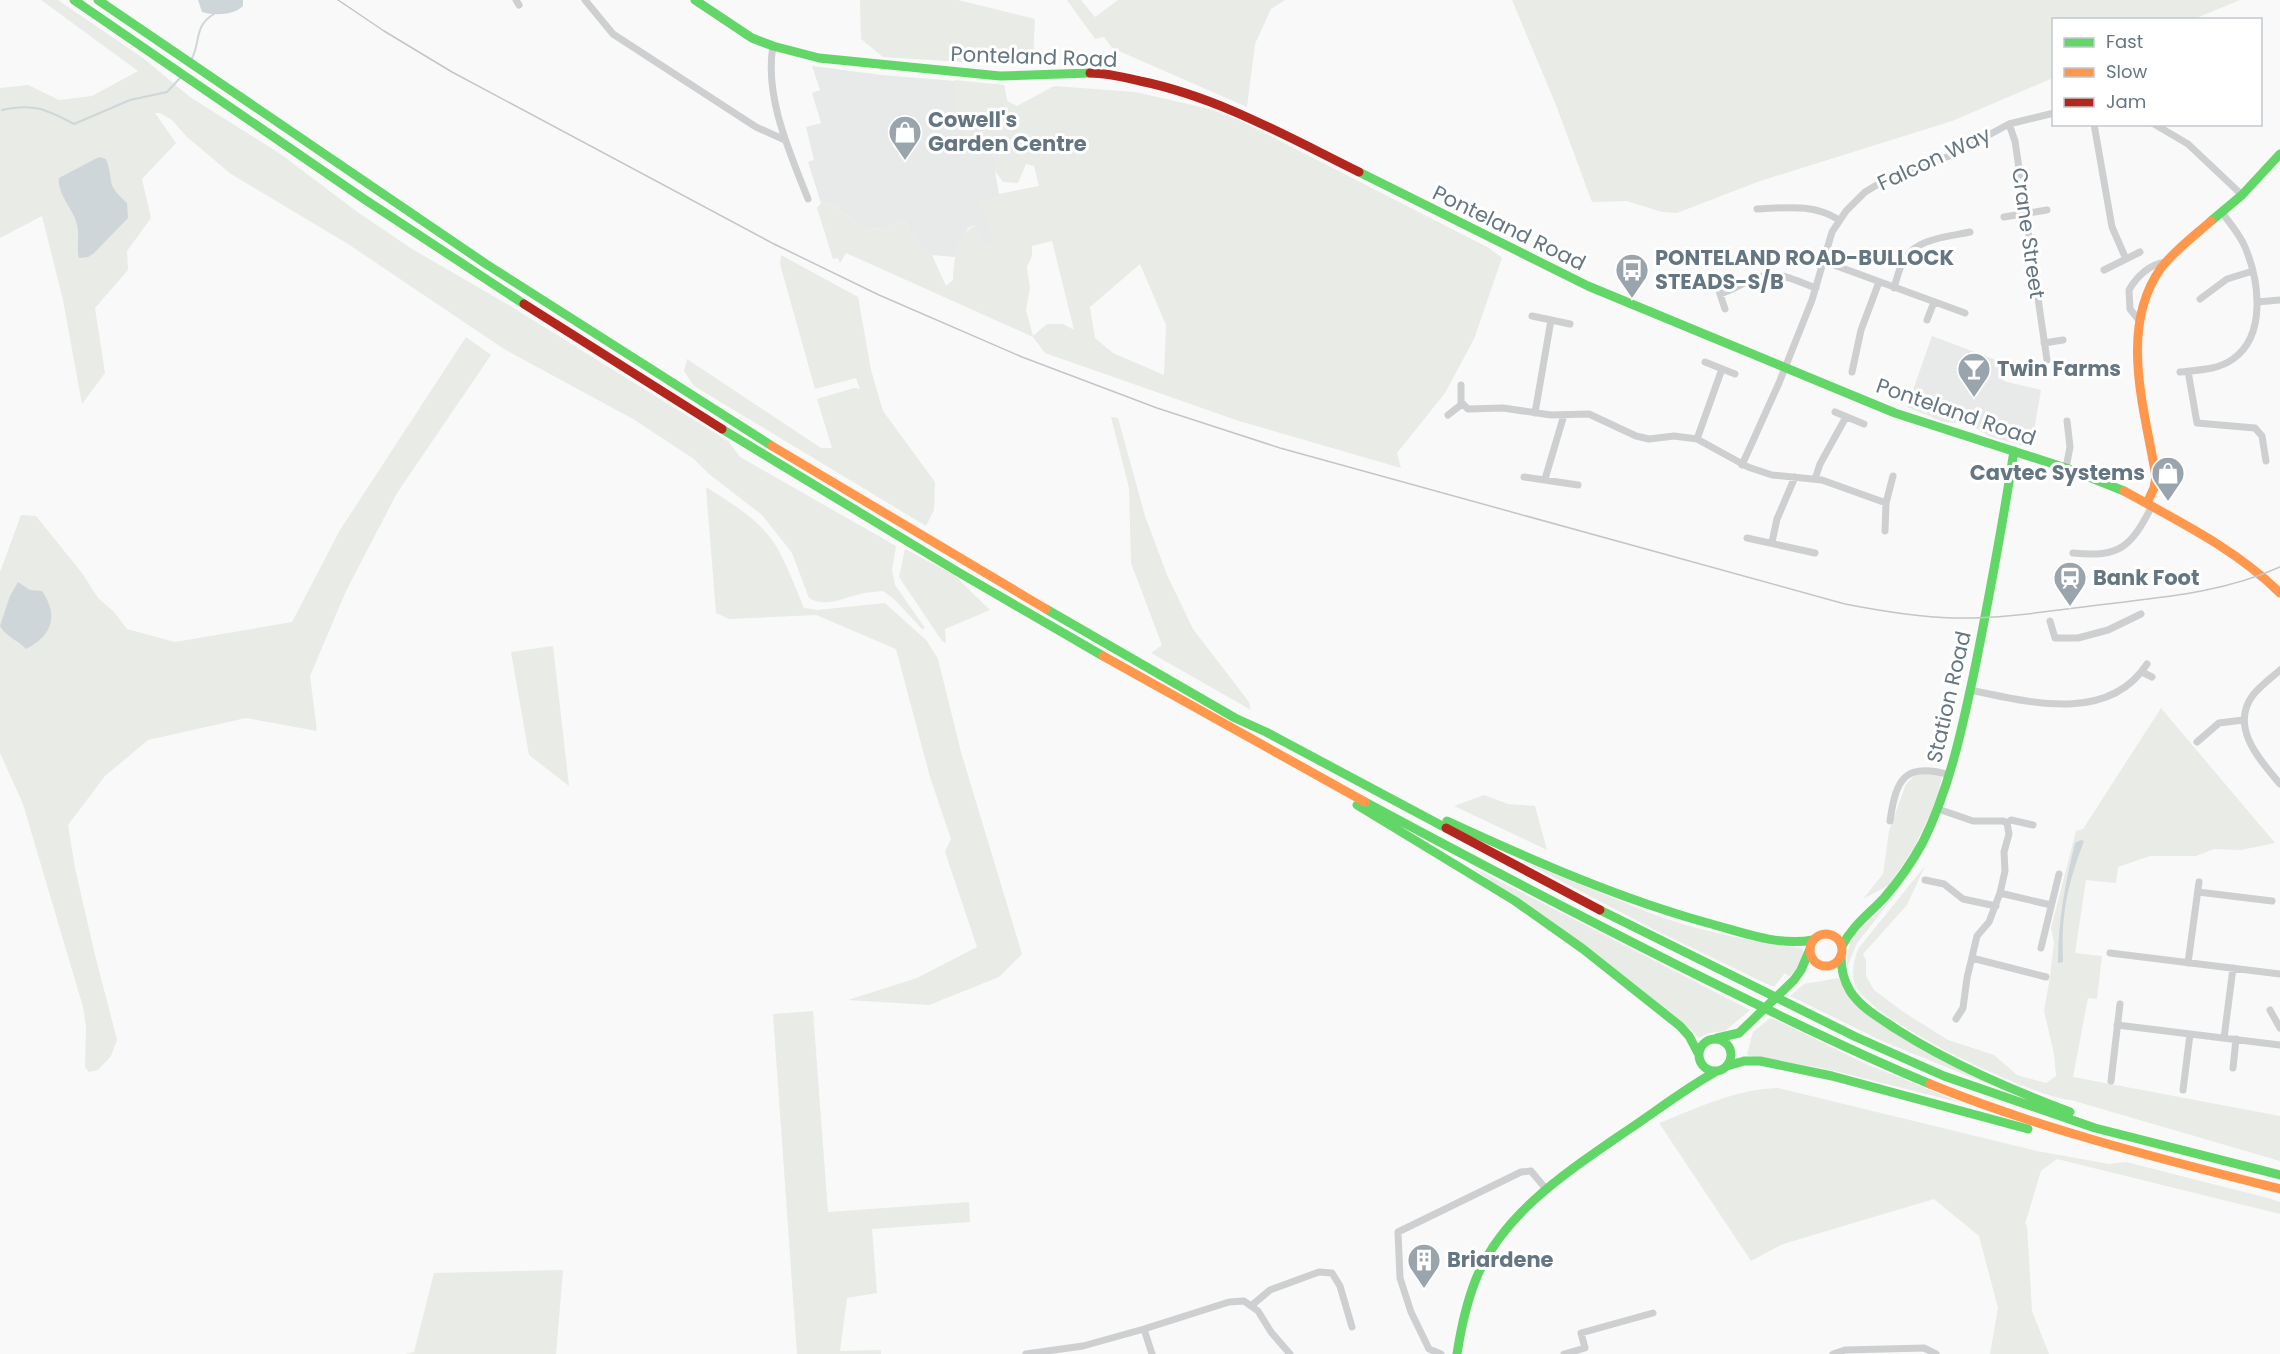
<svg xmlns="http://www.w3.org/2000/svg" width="2280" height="1354" font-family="Poppins,sans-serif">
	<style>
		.built { fill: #e8e9e9 }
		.green { fill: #e8ebe6; fill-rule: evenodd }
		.water { fill: #ced6d9 }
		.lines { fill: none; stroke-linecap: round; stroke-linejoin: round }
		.stream { stroke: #ced6d9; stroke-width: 2 }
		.street { stroke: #cecfd0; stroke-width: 7 }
		.fast { stroke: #63d668; stroke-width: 9 }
		.slow { stroke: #ff974d; stroke-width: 9 }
		.jam { stroke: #b3261e; stroke-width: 9 }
		.tram { stroke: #c3c5c6; stroke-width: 1.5 }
		.labels { text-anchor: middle; stroke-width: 6; stroke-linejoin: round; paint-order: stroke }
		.street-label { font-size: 21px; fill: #657683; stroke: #fff }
		.poi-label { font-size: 21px; font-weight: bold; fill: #657683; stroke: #fff; text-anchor: start }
	</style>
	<rect width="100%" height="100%" fill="#f9f9f9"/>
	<path class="built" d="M812,66L882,75L1004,85L1007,101L1017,106L995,171L999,194L1039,186L997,247L981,242L975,225L968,228L960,241L955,257L932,255L923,250L910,231L906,221L884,228L865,229L834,205L821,203L808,162L814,160L806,127L821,123L812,93L820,90Z
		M1932,336L2004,363L2003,381L2041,390L2031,448L1989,436L1969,424L1944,422L1907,407Z"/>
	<path class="green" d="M41,0H58L143,58L190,97L282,155L356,211L412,249L507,304L728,441L740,457L896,546L892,570L895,585L925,628L922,629L894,599L883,591C876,592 867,592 860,594C843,598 825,608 809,598L792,553L762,515L709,474L694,459L633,419L504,349L348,244L231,174L187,137L172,120L160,113H155L176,143L142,179L151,218L127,251L128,270L95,308L105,373L82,404L63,300L42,216L0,238V88L28,85L59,100L92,96L138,71Z
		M860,0H958L1035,19L1033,59L978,63L883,57L861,39Z
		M1067,0H1081L1095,17L1118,0H1285L1271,9L1255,44L1247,107L1112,48L1104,37L1095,39Z
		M1512,0H2240L2194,19L2054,20L2053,78L1952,121L1760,181L1677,213L1662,212L1627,201L1592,202L1556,105Z
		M955,80L1004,85L1007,101L1017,106L1054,86L1135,92L1210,109L1241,121L1489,248L1502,258L1474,339L1445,393L1397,453L1401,468L1239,421L1045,353L1033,337L846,253L840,263L838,258L833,259L817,208L821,203L834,205L865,229L884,228L906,221L910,231L923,250L932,255L946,286L953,280C954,261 955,234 976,225L981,242L994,246L988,222L976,201L1039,186L1034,166L1026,164L1018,183L1003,182L995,171L1006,139L983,145L963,142L958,115L953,109ZM1052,241L1074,330L1063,324H1047L1033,336L1026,310L1030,288L1027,267L1032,256V246ZM1140,264L1166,325L1164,375L1113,353L1095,338L1090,307Z
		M781,255L858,297L871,370L883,411L935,482L934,510L926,526L694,386L684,371L687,359L821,448H832L817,399L854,388L860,389L856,378L815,389L780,264Z
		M466,337L491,355L397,493L346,591L310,676L317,731L246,718L148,740L105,776L68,825L75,868L94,951L117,1040L111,1056L98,1070L89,1072L85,1067L86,1028L83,1007L23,804L0,753V572L21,515L36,516L82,573L98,598L114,612L127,629L175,642L292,622L340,530Z
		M1111,417L1118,418L1145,516L1167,575L1193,629L1249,702L1251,710L1151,653L1162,645L1131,563L1129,488Z
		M706,487C728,501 753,516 769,536C783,553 795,587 804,608L817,610L885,603L927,641L938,659L961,752L1022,954L999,977L929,1005L848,1000L917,978L977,947L945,852L951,839L930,777L896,649L816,615L729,619L716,613Z
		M905,549L954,575L990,610L945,629L946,643L942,641L899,577Z
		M553,646L569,786L529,755L511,652Z
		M2161,708L2275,843L2241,850L2214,849L2196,856H2150L2118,867L2116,883L2086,880L2075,953L2102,956L2097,999L2088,998L2073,1077L2280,1116V1161L2071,1100C2032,1097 1871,1021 1855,985C1851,973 1854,960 1858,949L1925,866L1907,905L1863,954L1866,960V976L1874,990L1902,1011L1948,1040L1994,1055L2017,1075L2046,1083L2056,1076L2054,1054L2044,1011L2050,977L2054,942L2051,928L2076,831L2083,829Z
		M1925,771H1936L1942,777L1937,799L1914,848L1889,885L1863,899L1883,874L1889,831L1906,784L1914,776Z
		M1484,795L1508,804L1535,806L1547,850L1454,806Z
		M1522,861C1565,878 1607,896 1650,913C1698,931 1752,942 1803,948C1805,960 1797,968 1789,977L1785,973L1775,986H1771L1655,930Z
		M1472,867L1750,1010L1725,1031L1709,1033L1699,1038L1691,1030Z
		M1894,894L1895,895L1857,943L1847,967V955L1852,936L1878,913Z
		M1839,978L1846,993L1995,1087L1882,1041L1790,996L1804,984Z
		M813,1011L828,1212L969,1202L970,1222L872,1229L877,1293L847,1298L840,1351L881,1350V1354H797L773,1014Z
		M1769,1019H1774L1866,1064L1962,1103L1827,1069L1749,1056L1747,1054L1753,1032Z
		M1778,1088L2037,1151L2109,1164L2126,1162L2264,1197L2280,1202V1214L2057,1159L2041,1171L2025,1224L2027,1225L2032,1311L2049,1354H1990L1998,1308L1979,1236L1934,1199L1783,1244L1751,1261L1659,1123C1698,1108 1736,1089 1778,1088Z
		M563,1270L556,1354H404L414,1352L434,1273Z"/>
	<path class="water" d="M198,0H243V6C234,15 215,16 202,12Z
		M99,157L106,159C115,183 104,182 127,203L128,218L94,253L88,257L79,258C76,247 80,236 77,225C74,209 57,195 59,178Z
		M18,582L30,590L42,591C59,616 52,636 26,649C18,640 5,636 0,626L10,596Z
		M2081,840L2084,841C2067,886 2061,914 2063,962L2058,963C2058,921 2065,884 2075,843Z"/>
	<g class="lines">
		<path class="stream" d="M191,60C201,44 193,26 214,14
			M2,110C33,103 46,109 74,124L130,100L167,92L180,78"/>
		<path class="street" d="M516,0L519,5
			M585,0L613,34L756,127L785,140
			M773,46C764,96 790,153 808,199
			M2009,124L2015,141L2047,360
			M2094,124L2112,227L2126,259
			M2154,124L2188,144L2242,195
			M1757,209C1785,208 1813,203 1839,220
			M2004,217L2047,210
			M1823,261L1965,313
			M2104,270L2140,252
			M1714,276L1725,309
			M1894,288C1897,278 1899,268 1904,260C1916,238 1948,237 1970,232
			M1720,294C1736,289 1753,276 1770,275C1785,274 1801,283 1816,288
			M2200,299L2227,279L2253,271
			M2257,302L2280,300
			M1532,316L1570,324
			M2138,319L2130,309L2129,290C2137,276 2150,264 2166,262
			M1927,320L1934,302
			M2044,343L2063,340
			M1705,362L1735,374
			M2188,371L2197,423L2255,428L2262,436L2266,461
			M1852,372L1861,330L1879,282
			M2180,372C2198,370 2218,370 2233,359C2267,335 2259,280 2245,247C2240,235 2231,224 2222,213
			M1461,385V402L1468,409L1503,408L1551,415L1589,414L1636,436L1649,439L1674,436L1697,439L1748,467L1772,475L1822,480L1886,503
			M1835,412L1864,424
			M1535,413L1551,320
			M1448,415L1462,404
			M1697,439L1722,369
			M1742,465L1779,383L1812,300L1832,232L1846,211L1865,192L1892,176L1952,155L2009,124L2054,113
			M2066,468L2070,447L2067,421
			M1524,477L1578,485
			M1545,479L1564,415
			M1815,479L1820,464L1846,417
			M1885,531L1886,503L1893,476
			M1747,538L1815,553
			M1772,542L1777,519L1795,477
			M2073,553C2120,558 2131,547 2152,506
			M2050,621L2055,638H2078L2108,630L2141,614
			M2280,670C2271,678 2260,686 2253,695C2229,727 2260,760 2280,784
			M2142,672L2152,677
			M1970,690C2028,702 2108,724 2147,664
			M2197,742L2219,723L2243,720
			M1938,809L1973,821H2003L2007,823L2009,834L2004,852L2005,871L2000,893L1989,922L1977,936L1967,978L1963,1008L1956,1019
			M1890,821C1896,778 1905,762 1950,775
			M2007,823L2011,820L2033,825
			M1925,880L1944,884L1963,899L1996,906
			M2198,892L2272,901
			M2000,893L2051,905
			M2041,948L2059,874
			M2110,953L2280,974
			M1972,958L2046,977
			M2188,963L2199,882
			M2270,1010L2280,1028
			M2117,1025L2280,1045
			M2224,1038L2233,968
			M2233,1068L2236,1039
			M2111,1081L2120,1004
			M2183,1090L2190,1034
			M1251,1306L1270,1290L1319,1272L1332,1273L1340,1286L1352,1327
			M1144,1329L1152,1354
			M1026,1354L1083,1346L1144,1329L1229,1302L1244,1301L1258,1311L1271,1332L1290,1354
			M1441,1354L1429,1349L1411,1312L1400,1278L1398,1232L1521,1172L1531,1171L1546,1189
			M1564,1354L1585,1348L1581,1333L1653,1313
			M1833,1354L1845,1350L1924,1348L1936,1354"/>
		<path class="fast" d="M74,0L364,199L524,304
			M98,0L486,264L772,446
			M695,0L752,38L773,46L819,58L1000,76L1090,73
			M1359,172L1588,286L1895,413L2066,468L2124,491
			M2211,221L2242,195L2280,154
			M722,429L958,572L1103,656
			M1046,609L1235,718L1266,732L1446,828
			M1365,802C1469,858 1574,913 1679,966C1762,1007 1844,1048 1930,1084
			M1357,805L1515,901L1583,949L1680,1026L1689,1036L1698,1053
			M1447,821C1534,861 1622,900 1715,925C1747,934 1780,946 1813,940
			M1600,910L1856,1037L1944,1076L2095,1128L2280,1175
			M1842,946C1852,926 1869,914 1884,898C1899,881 1912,862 1923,842C1951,785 1963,724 1976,663C1990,592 2003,522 2014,451
			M1841,956C1841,968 1844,981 1850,991C1861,1008 1880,1018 1896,1029C1951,1064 2010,1089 2070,1112
			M1717,1038L1739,1033L1794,980L1801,970L1810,949
			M1699 1055a16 16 0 1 1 32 0a16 16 0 1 1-32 0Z
			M1727,1066L1744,1061H1760L1832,1076L2028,1129
			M1457,1354C1461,1328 1466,1304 1476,1279C1502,1214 1567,1172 1622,1134C1654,1113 1684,1089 1717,1071"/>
		<path class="slow" d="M772,446L1046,609
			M2124,491C2178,521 2236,549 2280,593
			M2147,503L2154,488L2156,477C2145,410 2118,328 2161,268C2175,250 2194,236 2211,221
			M1103,656L1365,802
			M1810 950a16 16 0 1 1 32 0a16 16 0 1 1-32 0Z
			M1930,1084C2043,1130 2161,1159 2280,1189"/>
		<path class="jam" d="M1090,73C1107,73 1123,77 1140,81C1218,97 1288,137 1359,172
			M524,304L722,429
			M1446,828L1600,910"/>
		<path class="tram" d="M338,0L384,31L452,72L772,243L879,295L1022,357L1157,408L1280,448L1845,604C1881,611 1916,617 1953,618C2004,619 2056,610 2107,604C2166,597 2225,592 2280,567"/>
	</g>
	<defs>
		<symbol id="shop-pin" viewBox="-11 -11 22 30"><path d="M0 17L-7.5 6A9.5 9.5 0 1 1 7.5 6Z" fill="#99a4ac" stroke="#fff"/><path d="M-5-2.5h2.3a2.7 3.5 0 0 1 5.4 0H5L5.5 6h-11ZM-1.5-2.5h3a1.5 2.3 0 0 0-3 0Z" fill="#fff"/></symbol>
		<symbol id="bus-pin" viewBox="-11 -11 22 30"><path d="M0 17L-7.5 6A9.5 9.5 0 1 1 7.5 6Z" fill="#99a4ac" stroke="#fff"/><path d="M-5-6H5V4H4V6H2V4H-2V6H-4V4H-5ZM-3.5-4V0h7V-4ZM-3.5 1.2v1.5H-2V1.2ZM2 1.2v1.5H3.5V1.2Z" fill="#fff"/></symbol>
		<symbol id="bar-pin" viewBox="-11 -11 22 30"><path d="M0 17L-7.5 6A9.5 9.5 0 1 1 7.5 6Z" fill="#99a4ac" stroke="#fff"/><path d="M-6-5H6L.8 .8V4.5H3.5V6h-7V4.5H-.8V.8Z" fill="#fff"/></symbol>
		<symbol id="station-pin" viewBox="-11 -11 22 30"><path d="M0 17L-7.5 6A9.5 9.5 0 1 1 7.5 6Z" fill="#99a4ac" stroke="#fff"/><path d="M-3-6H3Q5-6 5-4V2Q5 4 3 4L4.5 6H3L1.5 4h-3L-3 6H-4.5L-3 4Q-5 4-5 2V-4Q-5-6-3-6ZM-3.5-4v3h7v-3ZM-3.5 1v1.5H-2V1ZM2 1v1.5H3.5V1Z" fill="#fff"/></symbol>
		<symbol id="building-pin" viewBox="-11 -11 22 30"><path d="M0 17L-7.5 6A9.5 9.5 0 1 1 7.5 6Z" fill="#99a4ac" stroke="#fff"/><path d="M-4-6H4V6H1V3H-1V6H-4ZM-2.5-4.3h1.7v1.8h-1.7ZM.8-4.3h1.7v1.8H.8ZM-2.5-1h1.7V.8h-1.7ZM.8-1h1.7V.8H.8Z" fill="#fff"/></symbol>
	</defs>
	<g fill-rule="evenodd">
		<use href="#shop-pin" x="886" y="113" width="38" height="52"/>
		<use href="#bus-pin" x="1613" y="251" width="38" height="52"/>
		<use href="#bar-pin" x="1955" y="350" width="38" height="52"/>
		<use href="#shop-pin" x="2149" y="454" width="38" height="52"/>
		<use href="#station-pin" x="2051" y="559" width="38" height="52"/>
		<use href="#building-pin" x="1405" y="1241" width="38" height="52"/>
	</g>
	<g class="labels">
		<g class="street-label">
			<text transform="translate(1034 57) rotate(2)" y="7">Ponteland Road</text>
			<text transform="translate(1934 159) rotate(-25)" y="7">Falcon Way</text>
			<text transform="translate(1509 228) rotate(26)" y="7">Ponteland Road</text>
			<text transform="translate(2028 233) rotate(82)" y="7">Crane Street</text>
			<text transform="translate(1956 412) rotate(19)" y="7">Ponteland Road</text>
			<text transform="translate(1949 697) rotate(-77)" y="7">Station Road</text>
		</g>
		<g class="poi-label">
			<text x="928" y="127">Cowell's<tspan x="928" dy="24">Garden Centre</tspan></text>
			<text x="1655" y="265">PONTELAND ROAD-BULLOCK<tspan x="1655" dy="24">STEADS-S/B</tspan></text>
			<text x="1997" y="376">Twin Farms</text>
			<text x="2145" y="480" text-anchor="end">Cavtec Systems</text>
			<text x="2093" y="585">Bank Foot</text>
			<text x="1447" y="1267">Briardene</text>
		</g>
	</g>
	<rect x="2052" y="18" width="210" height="108" fill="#ffffff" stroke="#c1c8cd" stroke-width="1.5"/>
	<rect x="2064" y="38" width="30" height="9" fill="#63d668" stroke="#c1c8cd" stroke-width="1.5"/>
	<text x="2106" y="48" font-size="18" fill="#657683">Fast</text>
	<rect x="2064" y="68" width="30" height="9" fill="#ff974d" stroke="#c1c8cd" stroke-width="1.5"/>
	<text x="2106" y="78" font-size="18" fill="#657683">Slow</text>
	<rect x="2064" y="98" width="30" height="9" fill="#b3261e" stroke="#c1c8cd" stroke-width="1.5"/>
	<text x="2106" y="108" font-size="18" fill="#657683">Jam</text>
</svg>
